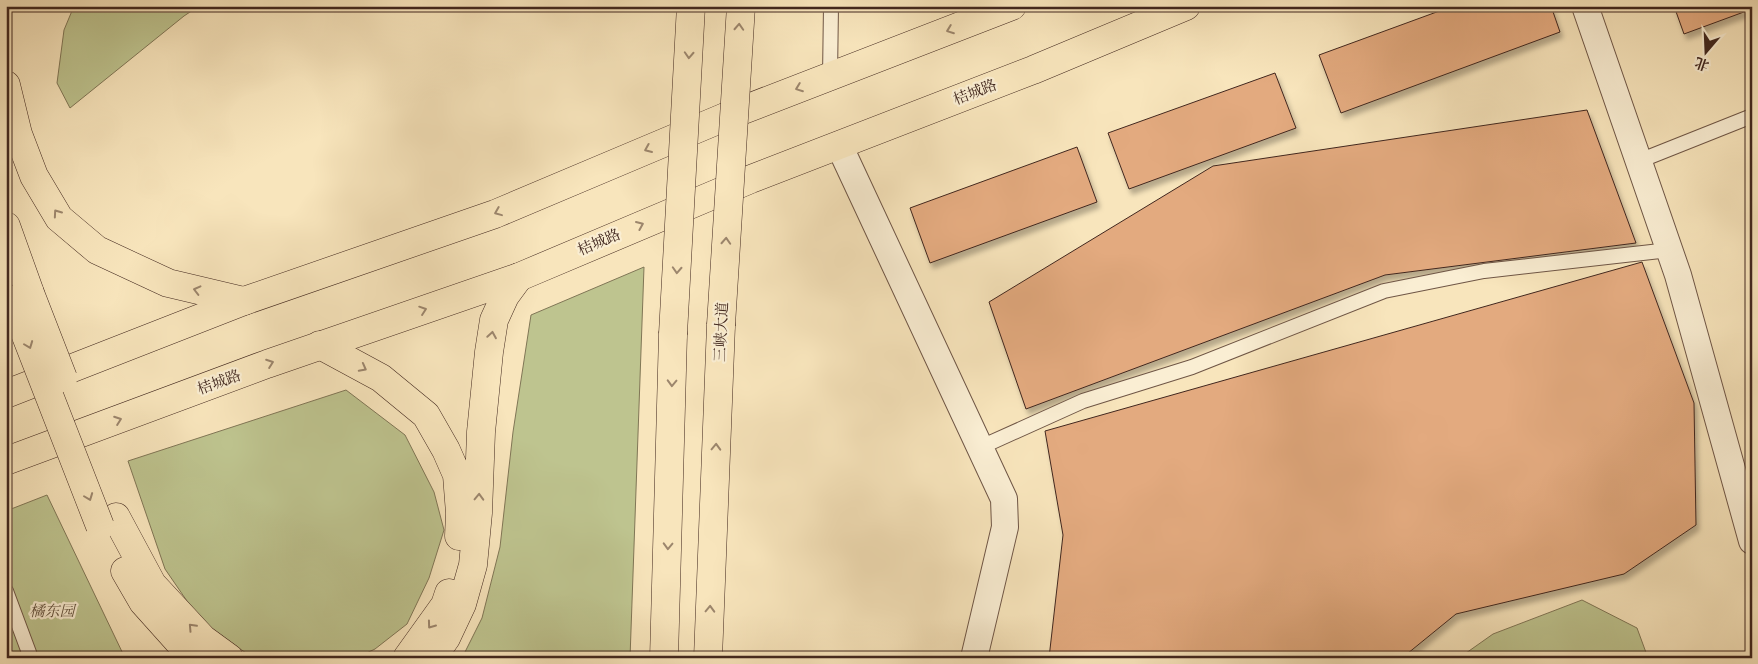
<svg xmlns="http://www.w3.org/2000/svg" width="1758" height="664" font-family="'IM FELL Double Pica','Noto Serif SC',serif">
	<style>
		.green { fill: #bec48f; stroke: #807656 }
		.building { fill: #e3aa7f; stroke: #41271e; filter: url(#shadow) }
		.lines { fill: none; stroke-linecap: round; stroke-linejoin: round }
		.service-casing { stroke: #6f5646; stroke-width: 16 }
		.minor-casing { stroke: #6f5646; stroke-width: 28 }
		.primary-casing { stroke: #41271e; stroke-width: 29 }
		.motorway-casing { stroke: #41271e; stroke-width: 29 }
		.service { stroke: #faeed3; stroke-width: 14 }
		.minor { stroke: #faeed3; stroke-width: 26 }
		.primary { stroke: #f8e5bc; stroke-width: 28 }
		.motorway { stroke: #f8e5bc; stroke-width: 28 }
		.motorway-bridge-casing { stroke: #41271e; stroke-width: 29; stroke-linecap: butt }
		.motorway-bridge { stroke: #f8e5bc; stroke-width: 28 }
		.oneway { stroke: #9c866d }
		.labels { text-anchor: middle; stroke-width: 4.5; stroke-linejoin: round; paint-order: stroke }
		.street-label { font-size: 15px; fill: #41271e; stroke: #faeed3 }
		.park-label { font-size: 15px; font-style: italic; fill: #604e3a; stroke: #faeed3 }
	</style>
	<defs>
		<filter id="shadow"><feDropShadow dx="3" dy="5.5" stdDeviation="2.5" flood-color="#0004"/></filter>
	</defs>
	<rect width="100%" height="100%" fill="#f8e5bc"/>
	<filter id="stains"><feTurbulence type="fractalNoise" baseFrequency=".004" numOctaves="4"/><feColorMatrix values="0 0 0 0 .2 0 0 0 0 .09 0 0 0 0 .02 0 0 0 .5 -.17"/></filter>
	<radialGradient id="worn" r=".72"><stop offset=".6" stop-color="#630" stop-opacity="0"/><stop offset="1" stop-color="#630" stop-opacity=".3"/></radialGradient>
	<path class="green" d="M74,6H199L184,16L70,108L57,83L64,30Z
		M644,267L630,658H462L482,618L500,547L513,432L531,315Z
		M346,390L405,435L434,492L444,530L429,578L407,624L375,649L356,658H253L200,620L165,569L128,461Z
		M47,495L125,658H6V511Z
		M1582,600L1637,628L1648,658H1459L1493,634Z"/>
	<path class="building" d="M1453,6H1551L1560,32L1341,113L1319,55Z
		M1674,6H1752V9L1684,34Z
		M1275,73L1296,128L1129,189L1108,133Z
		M1587,110L1636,243L1385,275L1026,409L989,302L1213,166Z
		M1077,147L1097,202L930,263L910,208Z
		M1642,262L1694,403L1696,525L1624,574L1456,614L1402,658H1049L1063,535L1045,431Z"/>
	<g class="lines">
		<defs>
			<path id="service" d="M830,76L831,6
				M1639,161L1752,116
				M981,447L1083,401L1192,367L1384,291L1484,271L1669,250
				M6,591L31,658"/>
			<path id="minor" d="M1585,6L1678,275L1752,541
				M839,145L1004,499L1005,527L974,658"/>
			<path id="primary" d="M6,394L244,301L495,214L725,117L1012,6
				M6,461L267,364L519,277L751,179L1033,70L1186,6"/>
			<path id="motorway" d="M6,85L18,134L34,176L59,218L97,250L168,283L244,301
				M6,226L30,293
				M320,345L381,378L426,415L446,450L457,475L460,513L459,536
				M116,517L152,584L203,639L229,658
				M125,571L143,602L186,650L199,658
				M407,658L445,605L449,593
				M432,658L446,638L462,604L473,565L478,513L481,432L489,352L494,320L505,296L519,277
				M664,658L673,334
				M708,658L721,325"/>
		</defs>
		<use href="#service" class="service-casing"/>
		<use href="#minor" class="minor-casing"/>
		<use href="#primary" class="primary-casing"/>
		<use href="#motorway" class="motorway-casing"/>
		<use href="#service" class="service"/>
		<use href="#minor" class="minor"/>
		<use href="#primary" class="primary"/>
		<use href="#motorway" class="motorway"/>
		<defs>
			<path id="motorway-bridge" d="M30,293L63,378
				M12,300L100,526
				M721,325L741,6
				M673,334L691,6"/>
		</defs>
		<use href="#motorway-bridge" class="motorway-bridge-casing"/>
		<use href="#motorway-bridge" class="motorway-bridge"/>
	</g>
	<defs><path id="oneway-chevron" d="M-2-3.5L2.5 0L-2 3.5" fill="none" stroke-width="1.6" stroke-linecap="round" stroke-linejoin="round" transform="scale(1.25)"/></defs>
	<g class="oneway">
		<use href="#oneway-chevron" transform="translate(739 27) rotate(-87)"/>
		<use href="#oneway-chevron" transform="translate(950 30) rotate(159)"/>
		<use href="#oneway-chevron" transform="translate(689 55) rotate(93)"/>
		<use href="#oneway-chevron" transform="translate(799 88) rotate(159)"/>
		<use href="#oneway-chevron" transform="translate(648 149) rotate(157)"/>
		<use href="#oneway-chevron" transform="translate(498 212) rotate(158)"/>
		<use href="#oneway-chevron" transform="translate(57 213) rotate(-125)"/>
		<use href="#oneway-chevron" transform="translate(640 225) rotate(-23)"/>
		<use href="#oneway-chevron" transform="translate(726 241) rotate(-87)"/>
		<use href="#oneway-chevron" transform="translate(677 270) rotate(93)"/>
		<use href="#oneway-chevron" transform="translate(197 290) rotate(-166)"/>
		<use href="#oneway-chevron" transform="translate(423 310) rotate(-19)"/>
		<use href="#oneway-chevron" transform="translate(492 335) rotate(-81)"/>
		<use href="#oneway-chevron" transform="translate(29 345) rotate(69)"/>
		<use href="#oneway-chevron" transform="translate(270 363) rotate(-20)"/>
		<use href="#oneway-chevron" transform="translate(363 368) rotate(28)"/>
		<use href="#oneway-chevron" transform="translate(672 383) rotate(92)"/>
		<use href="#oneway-chevron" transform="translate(118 420) rotate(-20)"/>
		<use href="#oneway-chevron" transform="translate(716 447) rotate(-88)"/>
		<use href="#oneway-chevron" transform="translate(89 497) rotate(69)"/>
		<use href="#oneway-chevron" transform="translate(479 497) rotate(-88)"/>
		<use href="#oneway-chevron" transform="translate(668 546) rotate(92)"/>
		<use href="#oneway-chevron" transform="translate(710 609) rotate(-88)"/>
		<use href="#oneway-chevron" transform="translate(431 625) rotate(126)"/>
		<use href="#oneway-chevron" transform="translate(192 627) rotate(-133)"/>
	</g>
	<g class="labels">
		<g class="street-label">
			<text transform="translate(975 92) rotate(-21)" y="5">桔城路</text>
			<text transform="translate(599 242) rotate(-23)" y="5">桔城路</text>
			<text transform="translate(721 332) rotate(-87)" y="5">三峡大道</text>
			<text transform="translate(219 382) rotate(-20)" y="5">桔城路</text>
		</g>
		<g class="park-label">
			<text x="52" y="616">橘东园</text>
		</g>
	</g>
	<rect width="1758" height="664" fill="none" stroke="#f8e5bc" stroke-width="25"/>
	<rect x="8" y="8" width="1743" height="649" fill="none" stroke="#41271e" stroke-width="2.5"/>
	<rect x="12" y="12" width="1733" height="639" fill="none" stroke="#41271e"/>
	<g transform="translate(1706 52) rotate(199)" stroke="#faeed3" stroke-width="4" paint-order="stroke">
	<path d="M0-4L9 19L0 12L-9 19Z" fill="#41271e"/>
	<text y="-8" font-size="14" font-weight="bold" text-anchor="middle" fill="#41271e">北</text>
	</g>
	<rect width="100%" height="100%" filter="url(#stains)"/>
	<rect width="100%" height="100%" fill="url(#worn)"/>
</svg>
